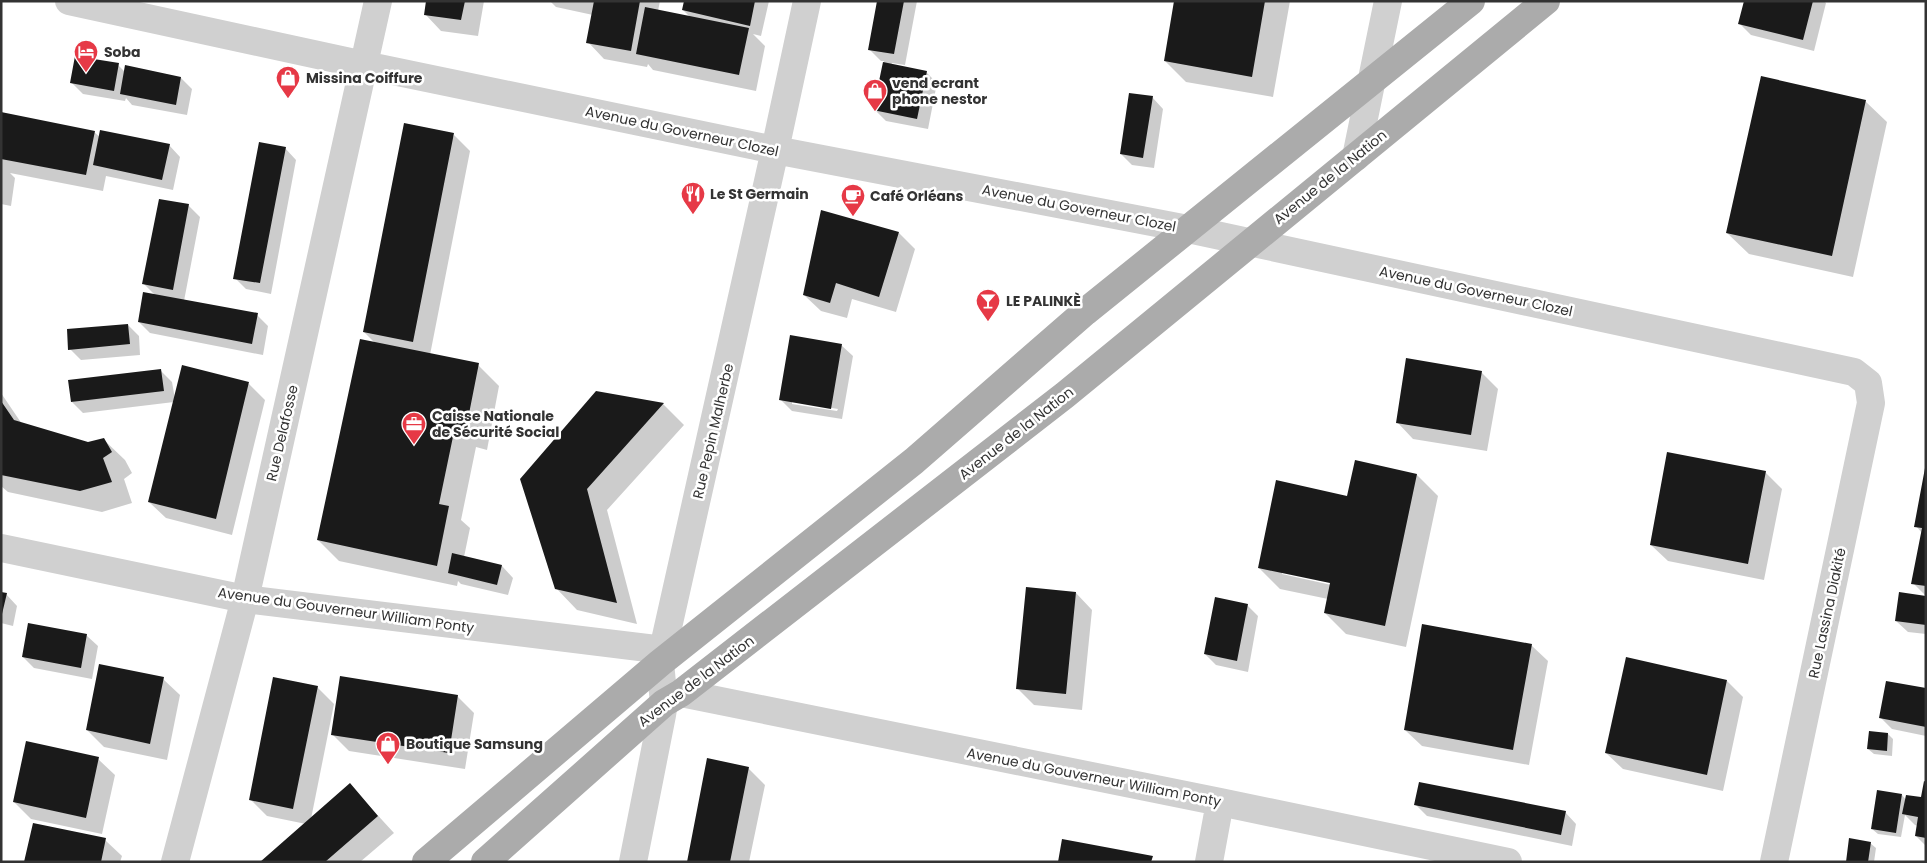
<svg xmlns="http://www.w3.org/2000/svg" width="1927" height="863" font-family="Poppins,sans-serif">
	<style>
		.shadow { fill: #0003; fill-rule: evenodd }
		.building { fill: #1a1a1a }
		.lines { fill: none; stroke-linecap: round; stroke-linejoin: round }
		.minor { stroke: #d0d0d0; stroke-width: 28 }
		.major { stroke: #ababab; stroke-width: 28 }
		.labels { text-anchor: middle; stroke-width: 5; stroke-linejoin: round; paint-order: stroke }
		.poi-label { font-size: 14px; font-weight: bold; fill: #333; stroke: #fff; text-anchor: start }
		.street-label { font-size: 14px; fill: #333; stroke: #fff }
	</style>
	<rect width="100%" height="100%" fill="#fff"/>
	<path class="shadow" d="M428,1H484L478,36L441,31L425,14Z
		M550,1H660L658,11L691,18L683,10L685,1H769L761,36L753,34L765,46L756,91L653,70L648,64L647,67L604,59L588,42L593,15L556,7Z
		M878,1H917L905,65L892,63L891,65L926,72L937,83L928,129L886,121L875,110L884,61H881L869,49Z
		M1175,1H1290L1273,97L1186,82L1165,61Z
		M1745,1H1824L1826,3L1814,51L1751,35L1740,24Z
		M118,65L125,72L126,67L181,78L192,89L187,115L132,105L126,98L125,101L83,94L72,83Z
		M1152,97L1163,109L1154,168L1132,165L1121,154Z
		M1865,101L1887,122L1853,277L1749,254L1727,233Z
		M1,113L94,132L100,137L169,145L180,157L173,190L106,176L103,191L10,173L15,178L11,206L1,204Z
		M454,135L470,151L430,355L478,365L499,386L487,450L476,447L461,520L470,528L464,557L502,566L513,578L508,595L461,584L458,581L457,586L339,561L318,540L376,344L364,332Z
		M285,148L296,160L271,294L246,289L235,278Z
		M188,205L200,217L184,301L257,315L268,326L263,355L150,333L139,322L155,295L144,284Z
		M899,233L915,249L896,312L852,299L847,318L821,311L804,295Z
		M128,325L139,336L140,355L81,360L70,349Z
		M841,345L853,356L842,419L792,411L781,400ZM792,401L838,409L837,411L792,404Z
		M161,371L172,382L175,399L249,384L265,400L232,535L166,518L149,502L174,402L83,413L72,402Z
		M1481,372L1498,389L1487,451L1413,439L1397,422Z
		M597,392L663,404L684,425L607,510L637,624L577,610L556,588Z
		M1,393L22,424L88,443L103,439L125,460L132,473L124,479L132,503L102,512L8,492L1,486Z
		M1356,462L1417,475L1438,496L1406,647L1346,634L1325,613L1328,599L1280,589L1259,568L1348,497ZM1282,572L1336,583V586L1282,574Z
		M1926,470V596L1913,583L1922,533L1916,526Z
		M1765,472L1782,489L1764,580L1668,561L1651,545Z
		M1,593L6,594L17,606L13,626L1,623Z
		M1076,593L1092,610L1082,710L1034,705L1017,688Z
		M1926,597V634L1908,632L1896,621Z
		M1247,605L1258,616L1248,672L1216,665L1205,654Z
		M86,635L98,646L92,679L34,668L23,657Z
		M1531,645L1548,661L1529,765L1422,746L1405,730Z
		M163,679L180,695L167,760L104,747L87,730Z
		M1727,681L1743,697L1723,791L1623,769L1606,753Z
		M317,687L334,704L311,819L350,785L394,833L360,862H262L306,824L267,816L250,799Z
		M1926,690V736L1892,729L1881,718Z
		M457,696L474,713L465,769L349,751L332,734Z
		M1888,734L1893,739L1892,756L1874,754L1868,749Z
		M98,759L115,775L102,834L31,819L14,802Z
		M748,768L765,785L749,862H688Z
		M1926,783V846L1916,836L1918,826L1915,825L1905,815L1901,837L1878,834L1872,829L1902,795L1906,800L1922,799Z
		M1416,805L1565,812L1576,824L1572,846L1427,816Z
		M105,840L122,856L120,862H26Z
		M1870,843L1876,848L1874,862H1847Z"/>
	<path class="building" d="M426,1H465L461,20L424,15Z
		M594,1H640L631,51L586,43Z
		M684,1H755L750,26L682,10Z
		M877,1H904L894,54L868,50Z
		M1174,1H1265L1252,77L1164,61Z
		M1744,1H1813L1803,40L1738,24Z
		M645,7L749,28L739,75L636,54Z
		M75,56L119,63L114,91L70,83Z
		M883,62L927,71L917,119L873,110Z
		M125,65L181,77L176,105L120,94Z
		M1761,76L1866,100L1832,256L1726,233Z
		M1129,93L1153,96L1143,158L1120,154Z
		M1,112L95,131L86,175L1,159Z
		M404,123L454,133L413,342L363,332Z
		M100,130L170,144L162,180L93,165Z
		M259,142L286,147L260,283L233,279Z
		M159,199L189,204L173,290L142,284Z
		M821,210L899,232L879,297L836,283L830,303L803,295Z
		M143,292L258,313L252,344L138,322Z
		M128,324L130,344L68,350L67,329Z
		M790,335L842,344L831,409L779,400Z
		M360,339L479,363L466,429L455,427L439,504L449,506L437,566L317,540Z
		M1406,358L1482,371L1471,435L1396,423Z
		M182,365L249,382L216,519L148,502Z
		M161,369L164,391L71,402L68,380Z
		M596,391L664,403L587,489L617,603L555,589L520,479Z
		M1,401L14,420L88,442L104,438L112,452L103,458L112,482L80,491L1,475Z
		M1667,452L1766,471L1748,564L1650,545Z
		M1355,460L1417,474L1385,626L1324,613L1330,583L1258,568L1276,480L1347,496Z
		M1925,468H1926V586L1911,584L1922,528L1914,527Z
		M452,553L502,565L497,585L448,573Z
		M1026,587L1076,592L1066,694L1016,689Z
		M1,592L7,593L2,614H1Z
		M1899,592L1926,596V625L1895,621Z
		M1215,597L1248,604L1237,661L1204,654Z
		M28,623L87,634L81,668L22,657Z
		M1422,624L1532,644L1513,750L1404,730Z
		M1626,657L1727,680L1707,775L1605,753Z
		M99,664L164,677L150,744L86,730Z
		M340,676L458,695L449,753L331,735Z
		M273,677L318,686L293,809L249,800Z
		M1886,681L1926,688V727L1879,718Z
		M1869,731L1888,733L1887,751L1867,749Z
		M26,741L99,757L86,818L13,802Z
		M707,758L749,767L730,862H687Z
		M1924,781L1926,782V838L1915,836L1918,817L1902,814L1906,795L1921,797Z
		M1419,782L1566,811L1561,835L1414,805Z
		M350,783L378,816L325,862H260Z
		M1877,790L1902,794L1896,833L1871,829Z
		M33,823L106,838L101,862H24Z
		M1849,838L1871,842L1868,862H1846Z
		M1062,839L1153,856L1151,862H1058Z"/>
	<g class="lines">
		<path class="minor" d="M69,1L364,65L775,150L1188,229L1854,372L1868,383L1871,403L1774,862
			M1356,157L1388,1
			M1,548L245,599L664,650
			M681,693L1220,802L1508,862
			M175,862L245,599L378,1
			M633,862L662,715L664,703L660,663L775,150L807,1
			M1209,862L1220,802"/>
		<path class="major" d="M426,862L660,663L914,461L1085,312L1471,1
			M485,862L664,703L681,693L1065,395L1546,1"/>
	</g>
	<defs>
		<symbol id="hotel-pin" viewBox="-11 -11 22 30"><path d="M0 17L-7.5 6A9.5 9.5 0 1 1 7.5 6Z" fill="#e63946" stroke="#fff"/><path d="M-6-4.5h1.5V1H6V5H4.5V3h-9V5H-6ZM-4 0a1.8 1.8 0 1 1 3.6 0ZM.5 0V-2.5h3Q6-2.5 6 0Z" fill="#fff"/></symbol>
		<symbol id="shop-pin" viewBox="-11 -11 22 30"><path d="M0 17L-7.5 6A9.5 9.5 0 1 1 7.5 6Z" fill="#e63946" stroke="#fff"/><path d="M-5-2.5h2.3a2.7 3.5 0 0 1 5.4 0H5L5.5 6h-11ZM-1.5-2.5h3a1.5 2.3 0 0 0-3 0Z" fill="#fff"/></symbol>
		<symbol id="restaurant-pin" viewBox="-11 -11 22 30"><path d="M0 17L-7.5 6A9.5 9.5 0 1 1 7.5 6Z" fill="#e63946" stroke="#fff"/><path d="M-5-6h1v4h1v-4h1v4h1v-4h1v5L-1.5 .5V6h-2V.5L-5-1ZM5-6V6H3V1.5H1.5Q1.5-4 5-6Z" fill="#fff"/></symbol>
		<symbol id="cafe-pin" viewBox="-11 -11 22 30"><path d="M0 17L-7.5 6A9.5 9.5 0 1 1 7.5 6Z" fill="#e63946" stroke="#fff"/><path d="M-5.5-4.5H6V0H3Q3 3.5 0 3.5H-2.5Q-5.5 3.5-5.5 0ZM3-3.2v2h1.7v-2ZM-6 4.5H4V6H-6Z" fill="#fff"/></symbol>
		<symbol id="bar-pin" viewBox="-11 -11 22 30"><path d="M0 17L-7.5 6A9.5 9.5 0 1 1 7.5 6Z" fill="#e63946" stroke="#fff"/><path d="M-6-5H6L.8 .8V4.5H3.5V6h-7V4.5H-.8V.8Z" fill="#fff"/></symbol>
		<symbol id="office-pin" viewBox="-11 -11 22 30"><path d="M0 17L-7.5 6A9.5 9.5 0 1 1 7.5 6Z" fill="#e63946" stroke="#fff"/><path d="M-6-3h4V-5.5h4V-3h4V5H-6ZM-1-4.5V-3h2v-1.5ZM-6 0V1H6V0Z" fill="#fff"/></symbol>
	</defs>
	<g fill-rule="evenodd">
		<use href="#hotel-pin" x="72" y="38" width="28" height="38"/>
		<use href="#shop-pin" x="274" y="64" width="28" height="38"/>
		<use href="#shop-pin" x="861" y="77" width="28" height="38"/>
		<use href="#restaurant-pin" x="679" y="180" width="28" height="38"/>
		<use href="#cafe-pin" x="839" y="182" width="28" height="38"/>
		<use href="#bar-pin" x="974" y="287" width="28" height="38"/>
		<use href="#office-pin" x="400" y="410" width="28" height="38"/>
		<use href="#shop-pin" x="374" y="730" width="28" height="38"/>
	</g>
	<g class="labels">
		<g class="poi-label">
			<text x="104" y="57">Soba</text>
			<text x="306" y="83">Missina Coiffure</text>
			<text x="892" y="88">vend ecrant<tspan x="892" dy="16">phone nestor</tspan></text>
			<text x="710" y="199">Le St Germain</text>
			<text x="870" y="201">Café Orléans</text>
			<text x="1006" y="306">LE PALINKÈ</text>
			<text x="432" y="421">Caisse Nationale<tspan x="432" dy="16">de Sécurité Social</tspan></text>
			<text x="406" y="749">Boutique Samsung</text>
		</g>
		<g class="street-label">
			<text transform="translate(682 131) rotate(12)" y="5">Avenue du Governeur Clozel</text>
			<text transform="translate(1330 177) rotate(-39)" y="5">Avenue de la Nation</text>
			<text transform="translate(1079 208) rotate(11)" y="5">Avenue du Governeur Clozel</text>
			<text transform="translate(1476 291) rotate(12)" y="5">Avenue du Governeur Clozel</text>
			<text transform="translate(713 431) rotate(-77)" y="5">Rue Pepin Malherbe</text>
			<text transform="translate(282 433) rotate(-77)" y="5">Rue Delafosse</text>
			<text transform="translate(1016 433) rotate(-38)" y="5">Avenue de la Nation</text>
			<text transform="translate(346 610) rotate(8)" y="5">Avenue du Gouverneur William Ponty</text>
			<text transform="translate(1827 613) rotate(-78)" y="5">Rue Lassina Diakité</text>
			<text transform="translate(696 681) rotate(-37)" y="5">Avenue de la Nation</text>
			<text transform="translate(1094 777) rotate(11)" y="5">Avenue du Gouverneur William Ponty</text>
		</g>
	</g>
	<rect width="1927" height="863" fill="none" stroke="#333333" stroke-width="5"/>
</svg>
